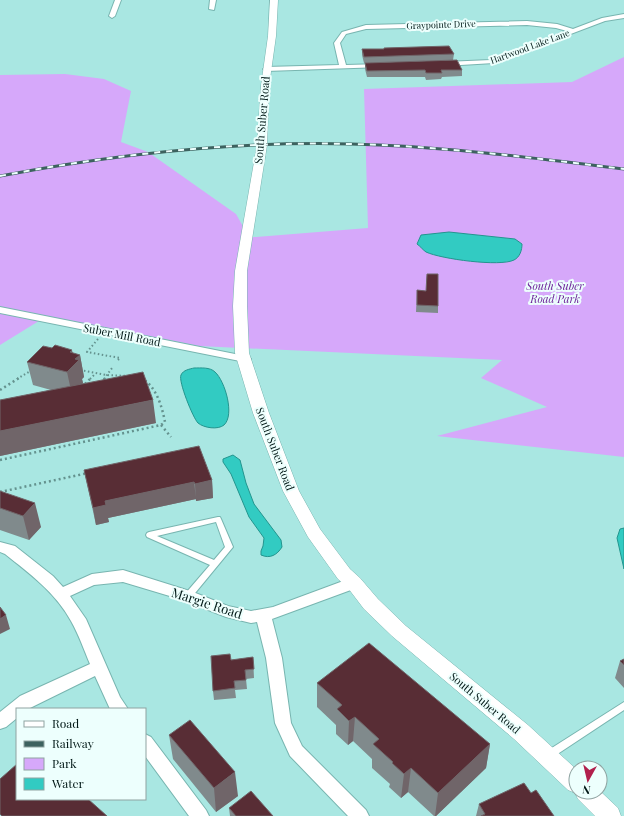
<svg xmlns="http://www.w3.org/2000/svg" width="624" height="816" font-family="'Playfair Display',serif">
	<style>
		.green { fill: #d6a8fa }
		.water { fill: #32cbc2; stroke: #23958e }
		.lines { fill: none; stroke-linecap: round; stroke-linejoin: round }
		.service-casing { stroke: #78b5b0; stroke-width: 2 }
		.minor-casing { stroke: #78b5b0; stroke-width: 2 }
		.tertiary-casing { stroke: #78b5b0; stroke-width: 1 }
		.path-far1 { stroke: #64928e; stroke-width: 2; stroke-dasharray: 1.5 2.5; stroke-linecap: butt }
		.path { stroke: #64928e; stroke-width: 2.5; stroke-dasharray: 2 3; stroke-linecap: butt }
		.service { fill: #fff; fill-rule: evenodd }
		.minor { fill: #fff; fill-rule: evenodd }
		.tertiary { fill: #fff; fill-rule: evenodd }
		.rail-casing { stroke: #3d625f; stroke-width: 3 }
		.rail { stroke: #edfffd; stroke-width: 2; stroke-dasharray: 6; stroke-linecap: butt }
		.wall { fill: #808a8c }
		.shaded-wall { fill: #706569 }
		.building { fill: #582d35; stroke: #706569 }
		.labels { text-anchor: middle; stroke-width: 4; stroke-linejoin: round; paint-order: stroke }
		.far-street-label { font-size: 9px; fill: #011816; stroke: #edfffd }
		.street-label { font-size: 11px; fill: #011816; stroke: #edfffd }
		.park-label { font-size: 11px; font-style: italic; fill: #6d2399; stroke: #edfffd }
		.near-street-label { font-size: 13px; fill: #011816; stroke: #edfffd }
	</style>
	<rect width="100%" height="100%" fill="#a9e7e2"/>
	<path class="green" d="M624,57V457L437,436L547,407L481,378L502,360L199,346L47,316L0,345V75L65,74L104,79L131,91L121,142L148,152L236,214L249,237H256L368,228L364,89L572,82Z"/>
	<path class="water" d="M449,232L515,239L522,244C522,250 520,257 514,260C500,267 441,259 426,252C423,250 420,246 417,244L421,235Z
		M194,368C201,368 210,367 215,372C225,381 235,415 224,425C218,430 204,428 198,423C193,418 178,381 181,375C183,370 190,369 194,368Z
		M233,455L240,460L246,483L254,504L281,540L282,547C277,555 270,559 261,555V551L263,546L264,538L249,517L231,474L223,462V459Z
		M624,528V569L617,538L620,529Z"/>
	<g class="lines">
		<defs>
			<path id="service" d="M218,517H220L221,519L233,547L191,598L188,599L185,598L184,596L185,594L210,565L147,537L146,535L147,533L149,532ZM216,522L225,547L214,560L157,536Z
				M624,702V710L553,757L550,758L547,757L546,754L547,751Z"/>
			<path id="minor" d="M115,0H121L115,16L112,18L109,16Z
				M210,0H216L214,10L209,9Z
				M624,14V18L605,21L494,63L444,66L441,64L444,62L491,60L567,31L556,28L527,25L366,29L346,34L340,43L346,65L381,64L384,66L383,67L266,71L263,69L266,67L339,65L334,43L342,32L366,25L527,21L557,24L573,29L602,18Z
				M0,307L245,356L249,357L251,359L249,361L245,362L0,313Z
				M0,542L15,546L53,576L63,587L92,574L123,570L193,592L228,606L251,611L273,607L354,577L359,579L361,583L359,587L272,619L282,658L291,723L302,746L366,810L369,816H348L290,756L275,723L266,658L257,622L251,623L226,617L183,600L123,582L94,585L70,596L86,619L120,697L128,709H110L95,676L28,709H17V718L6,727L0,729V712L20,696L90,664C84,650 79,635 71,621C55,592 30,574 5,554L0,552Z
				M145,734L151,737L206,810L209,816H189L145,756Z"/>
			<path id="tertiary" d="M270,0H278L276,36L269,86L267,145L247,271V306L249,353L269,413L299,491L320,529L350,569L360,578L378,599L406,626L528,725L576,769V792H600V791L618,808L621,816H595L578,799L575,793L568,790L514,739L392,636L364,609L348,588L338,579L308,537L283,491L253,413L235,353L233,306L235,271L257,145L261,86L268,36Z"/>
		</defs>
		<use href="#service" class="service-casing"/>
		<use href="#minor" class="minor-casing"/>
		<use href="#tertiary" class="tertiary-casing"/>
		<path class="path-far1" d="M98,339L87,352L120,358L118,360
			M80,370L106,375L129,376
			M17,379L32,370
			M90,379L95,374
			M104,379L112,368"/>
		<path class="path" d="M104,378L106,382
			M85,384L91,378
			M0,390L19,378
			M161,425L171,437
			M0,460L161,425L165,422C162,407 157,388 143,379
			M0,492L88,473"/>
		<use href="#service" class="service"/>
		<use href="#minor" class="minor"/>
		<use href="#tertiary" class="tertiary"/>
		<defs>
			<path id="rail" d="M0,176C116,154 233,141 351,144C442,146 533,158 624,169"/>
		</defs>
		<use href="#rail" class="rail-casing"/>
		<use href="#rail" class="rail"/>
	</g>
	<path class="wall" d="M384,48L454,54L453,60L364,63L362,55V49H384Z
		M365,63L462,70V76L442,77L441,79L426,80L425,77H367L365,69Z
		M427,274L438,306V313L416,312L417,290L426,291Z
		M73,353L80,355L84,377L82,379L83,383L82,384L156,423L0,456V400L51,390L33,385L27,362Z
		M84,470L212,480L213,498L196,501V499L108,518L109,522L96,525Z
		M0,491L41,527L29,540L0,530Z
		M253,657L254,678L246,679L247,689L235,690L236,698L214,700L213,691L231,660Z
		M624,659V688L615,678L620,661Z
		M317,683L490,744L486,768L436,816H434L408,792L401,798L389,787L390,784L372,768V759L353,741L348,745L336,734V725L317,707Z
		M169,735L238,796L216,812L173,759Z
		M531,793L554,816H476L479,804Z
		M229,808L273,816H230Z"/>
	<path class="shaded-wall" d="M72,350L75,364V359L80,355L84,377L82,379L83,383L72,395L67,372L70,352Z
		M153,400L156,423L0,456V431Z
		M212,480L213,498L196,501L195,484Z
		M194,482L196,499L108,518L109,522L96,525L93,508L105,501Z
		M35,503L41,527L29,540L23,516Z
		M6,615L10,629L0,634V619Z
		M355,717L353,741L348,745L349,721Z
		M490,744L486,768L436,816H435L438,793Z
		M411,768L408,792L401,798L404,774Z
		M235,772L238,796L216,812L214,788Z"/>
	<path class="building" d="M449,46L454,54L364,57L362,49H384V48Z
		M457,60L462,70H441L442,73H426L425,70L367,71L365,63Z
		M427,274H438V306L417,305V290L426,291Z
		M55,345L72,350L70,352L80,355L75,359L79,360L67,372L27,362L43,346L52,348Z
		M143,372L153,400L0,431V400Z
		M199,446L212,480L195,484L194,482L105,501L106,505L93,508L84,470Z
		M0,491L35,503L23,516L0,508Z
		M0,607L6,615L0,619Z
		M369,643L490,744L438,793L411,768L404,774L392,763L393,762L373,744L379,739L355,717L349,721L337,709L342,705L317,683Z
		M230,654L231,660L253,657L254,669L245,670L246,680L234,681L235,688L213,691L211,656Z
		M624,659V665L620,661Z
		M190,720L235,772L214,788L169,735Z
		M17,764V799H88L107,816H2L0,814V779Z
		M524,783L531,793L536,790L554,816H481L485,814L479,804Z
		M251,791L273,816H236L229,808Z"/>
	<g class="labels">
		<g class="far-street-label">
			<text transform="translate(441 25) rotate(-2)" y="3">Graypointe Drive</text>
			<text transform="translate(530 47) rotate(-20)" y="3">Hartwood Lake Lane</text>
		</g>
		<g class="street-label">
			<text transform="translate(262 120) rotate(-85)" y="4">South Suber Road</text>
			<text transform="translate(122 335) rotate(11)" y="4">Suber Mill Road</text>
			<text transform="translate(275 449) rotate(69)" y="4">South Suber Road</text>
			<text transform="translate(485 703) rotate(40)" y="4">South Suber Road</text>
		</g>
		<g class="park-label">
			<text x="555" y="290">South Suber<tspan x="555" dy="13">Road Park</tspan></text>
		</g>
		<g class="near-street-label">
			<text transform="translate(207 603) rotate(18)" y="5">Margie Road</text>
		</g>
	</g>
	<rect x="16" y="708" width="130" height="92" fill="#edfffd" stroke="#8fa3a1"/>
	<rect x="24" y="721" width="20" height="6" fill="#ffffff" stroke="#8fa3a1"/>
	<text x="52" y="728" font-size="12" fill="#011816">Road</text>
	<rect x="24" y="741" width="20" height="6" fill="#3d625f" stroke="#8fa3a1"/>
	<text x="52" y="748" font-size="12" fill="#011816">Railway</text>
	<rect x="24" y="758" width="20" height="12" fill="#d6a8fa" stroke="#8fa3a1"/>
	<text x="52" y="768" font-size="12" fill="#011816">Park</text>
	<rect x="24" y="778" width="20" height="12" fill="#32cbc2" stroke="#8fa3a1"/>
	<text x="52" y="788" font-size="12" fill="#011816">Water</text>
	<g transform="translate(588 780) rotate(188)"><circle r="19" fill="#edfffd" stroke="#8fa3a1"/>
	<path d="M0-3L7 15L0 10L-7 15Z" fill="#b1204d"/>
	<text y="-6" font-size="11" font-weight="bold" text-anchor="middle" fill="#011816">N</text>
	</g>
</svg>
